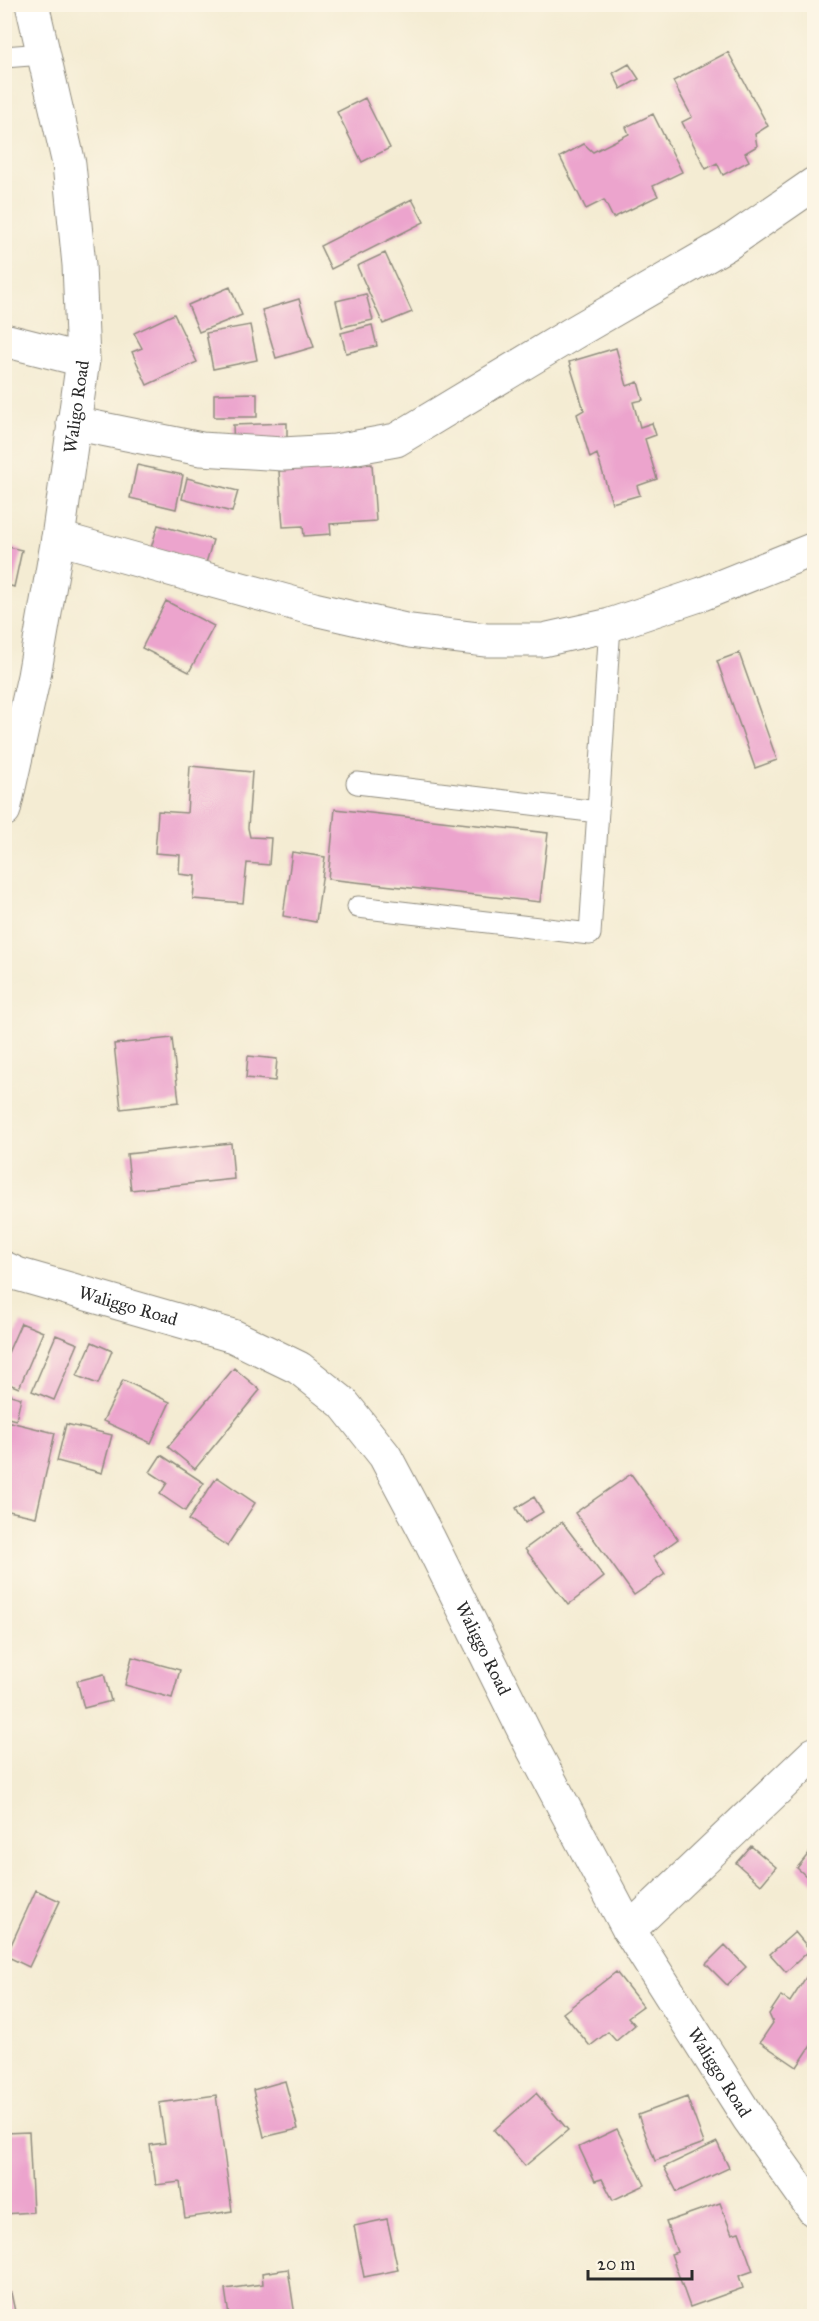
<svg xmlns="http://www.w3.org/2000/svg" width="819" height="2321" font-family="'IM FELL Great Primer',serif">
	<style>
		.building { fill: #eca4cd }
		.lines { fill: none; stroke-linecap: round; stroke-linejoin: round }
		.lane-casing { stroke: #908c7f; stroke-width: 23 }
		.street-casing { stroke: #908c7f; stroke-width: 35 }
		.secondary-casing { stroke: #908c7f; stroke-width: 35 }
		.lane { stroke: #fff; stroke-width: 21 }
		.street { stroke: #fff; stroke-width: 33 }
		.secondary { stroke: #fff; stroke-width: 33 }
		.labels { text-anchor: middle; stroke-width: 4.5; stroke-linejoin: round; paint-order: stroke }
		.street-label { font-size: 18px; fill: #2b2b2b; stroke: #fcf5e5 }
	</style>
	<rect width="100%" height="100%" fill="#fcf5e5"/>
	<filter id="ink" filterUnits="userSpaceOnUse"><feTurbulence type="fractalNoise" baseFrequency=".0167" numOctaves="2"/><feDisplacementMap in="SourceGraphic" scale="12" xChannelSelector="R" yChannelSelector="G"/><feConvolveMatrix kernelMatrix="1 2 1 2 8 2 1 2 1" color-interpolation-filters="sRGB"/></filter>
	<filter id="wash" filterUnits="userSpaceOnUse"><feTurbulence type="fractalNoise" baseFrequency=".008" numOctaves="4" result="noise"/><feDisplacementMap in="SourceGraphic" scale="24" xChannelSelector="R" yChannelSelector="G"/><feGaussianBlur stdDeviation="1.35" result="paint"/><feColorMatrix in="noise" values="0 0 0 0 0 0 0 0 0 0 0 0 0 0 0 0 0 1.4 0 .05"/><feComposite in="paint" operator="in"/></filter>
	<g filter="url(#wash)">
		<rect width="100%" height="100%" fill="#f4ecd3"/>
		<g id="blocks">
			<path class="building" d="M728,52L768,126L755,134L757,146L745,153L749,161L723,175L717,163L706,169L682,122L692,117L673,81Z
				M629,64L639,79L621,89L613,73Z
				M365,98L390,148L362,162L337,112Z
				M653,114L682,172L653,186L658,196L613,218L604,200L586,209L560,157L584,144L593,152L629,134L626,127Z
				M412,199L424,222L331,269L320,246Z
				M385,253L412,312L383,324L357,266Z
				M230,287L242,315L199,332L188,305Z
				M366,294L373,320L342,327L336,301Z
				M299,299L314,347L276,358L262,310Z
				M174,314L197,362L147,385L132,352L142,348L134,333Z
				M250,325L257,360L213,369L206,333Z
				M372,325L377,346L346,353L341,333Z
				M616,348L627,386L638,382L643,400L633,402L640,427L652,423L656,435L645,439L657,479L637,486L640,495L612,503L597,454L590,458L577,414L584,410L569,362Z
				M257,393V417H214V394Z
				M287,423V447L234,449L233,425Z
				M372,464L376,521L330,524L331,534L304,536L303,526L283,527L279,471Z
				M137,465L183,475L176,509L130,498Z
				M187,478L238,491L232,512L182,499Z
				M158,525L213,540L206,563L151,548Z
				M4,546L22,550L14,587L4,584Z
				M166,601L214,626L189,672L142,648Z
				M739,653L777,760L755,768L717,661Z
				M190,766L252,772L248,828L250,837L271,838L269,865L247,863L243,903L193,899L195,876L179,874L180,855L155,853L158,811L187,813Z
				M335,809L548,833L540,902L328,879Z
				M292,852L325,857L316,922L283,916Z
				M172,1038L179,1102L121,1109L114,1044Z
				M248,1056L277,1059L275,1081L246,1078Z
				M231,1143L234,1179L131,1190L127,1154Z
				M21,1323L43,1332L19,1388L4,1382V1362Z
				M56,1335L78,1344L54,1400L32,1391Z
				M92,1342L112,1351L98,1384L77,1376Z
				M234,1368L260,1390L195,1469L168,1447Z
				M123,1380L170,1402L151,1443L103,1421Z
				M4,1393L21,1398L16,1420L4,1417Z
				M6,1421L55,1433L36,1517L4,1510Z
				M66,1424L112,1435L102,1473L57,1461Z
				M161,1455L204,1483L185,1511L160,1494L167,1483L150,1472Z
				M631,1474L678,1539L653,1557L665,1574L634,1595L575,1513Z
				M217,1477L255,1503L227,1546L188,1520Z
				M534,1497L543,1512L525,1523L516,1508Z
				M562,1522L604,1577L568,1605L525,1549Z
				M132,1657L180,1670L172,1698L125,1685Z
				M104,1674L111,1701L84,1708L77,1681Z
				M751,1846L776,1867L761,1885L736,1863Z
				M814,1847V1883L797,1868Z
				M36,1890L60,1901L29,1967L6,1956Z
				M795,1932L810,1950L786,1972L770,1954Z
				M725,1945L746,1967L727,1985L706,1964Z
				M616,1972L643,2006L628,2017L635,2025L616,2041L608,2032L590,2046L563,2013Z
				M808,1974L814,1978V2041L797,2067L760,2042L773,2023L769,2014L781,1996L790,2002Z
				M285,2081L298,2129L264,2137L253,2090Z
				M536,2093L568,2130L525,2166L494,2130Z
				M216,2095L232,2211L185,2218L180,2182L156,2185L150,2145L165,2143L159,2103Z
				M687,2097L704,2143L655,2161L638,2115Z
				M617,2129L645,2185L613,2200L602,2179L595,2181L579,2147Z
				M29,2132L33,2212L4,2214V2133Z
				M717,2142L729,2168L677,2192L664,2167Z
				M720,2203L732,2234L739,2232L753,2271L739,2276L743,2288L690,2307L671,2254L677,2252L666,2222Z
				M387,2219L398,2270L364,2277L354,2226Z
				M288,2269L295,2316H229L225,2289L263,2284L262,2273Z
				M11,2293L16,2316H4V2294Z"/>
		</g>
	</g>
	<g filter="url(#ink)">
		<use href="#blocks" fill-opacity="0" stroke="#908c7f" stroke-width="1.5"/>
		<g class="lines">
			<defs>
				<path id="lane" d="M4,57L43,54
					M357,783L598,812
					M358,907L590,934L610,625"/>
				<path id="street" d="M4,340L83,360
					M73,423L201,449L283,454L335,451L396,440L575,332L727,244L814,184
					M58,538L314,609L410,631L486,640H543L610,625L702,594L814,549
					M629,1930L814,1754"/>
				<g id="secondary">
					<path id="s1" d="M4,810L34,676L58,538L83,360L79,265L69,164L32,4"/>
					<path id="s2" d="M4,1268L17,1274L233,1336L299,1368L343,1403L385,1456L429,1539L531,1745L629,1930L749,2119L814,2210"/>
				</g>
			</defs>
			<use href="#lane" class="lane-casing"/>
			<use href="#street" class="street-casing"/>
			<use href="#secondary" class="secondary-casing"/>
			<use href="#lane" class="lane"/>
			<use href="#street" class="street"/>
			<use href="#secondary" class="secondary"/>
		</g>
	</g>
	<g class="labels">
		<g class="street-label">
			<text dy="6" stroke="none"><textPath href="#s1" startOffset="410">Waligo Road</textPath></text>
			<text dy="6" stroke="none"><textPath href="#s2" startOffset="130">Waliggo Road</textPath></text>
			<text dy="6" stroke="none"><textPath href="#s2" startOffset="652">Waliggo Road</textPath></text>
			<text dy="6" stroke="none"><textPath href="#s2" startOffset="1138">Waliggo Road</textPath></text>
		</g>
	</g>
	<rect width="819" height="2321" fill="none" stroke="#fcf5e5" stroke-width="24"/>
	<path d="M588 2270v9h104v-9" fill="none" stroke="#2b2b2b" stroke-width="3"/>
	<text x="597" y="2270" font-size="18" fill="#2b2b2b" stroke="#fcf5e5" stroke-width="4.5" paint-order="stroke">20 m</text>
</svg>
